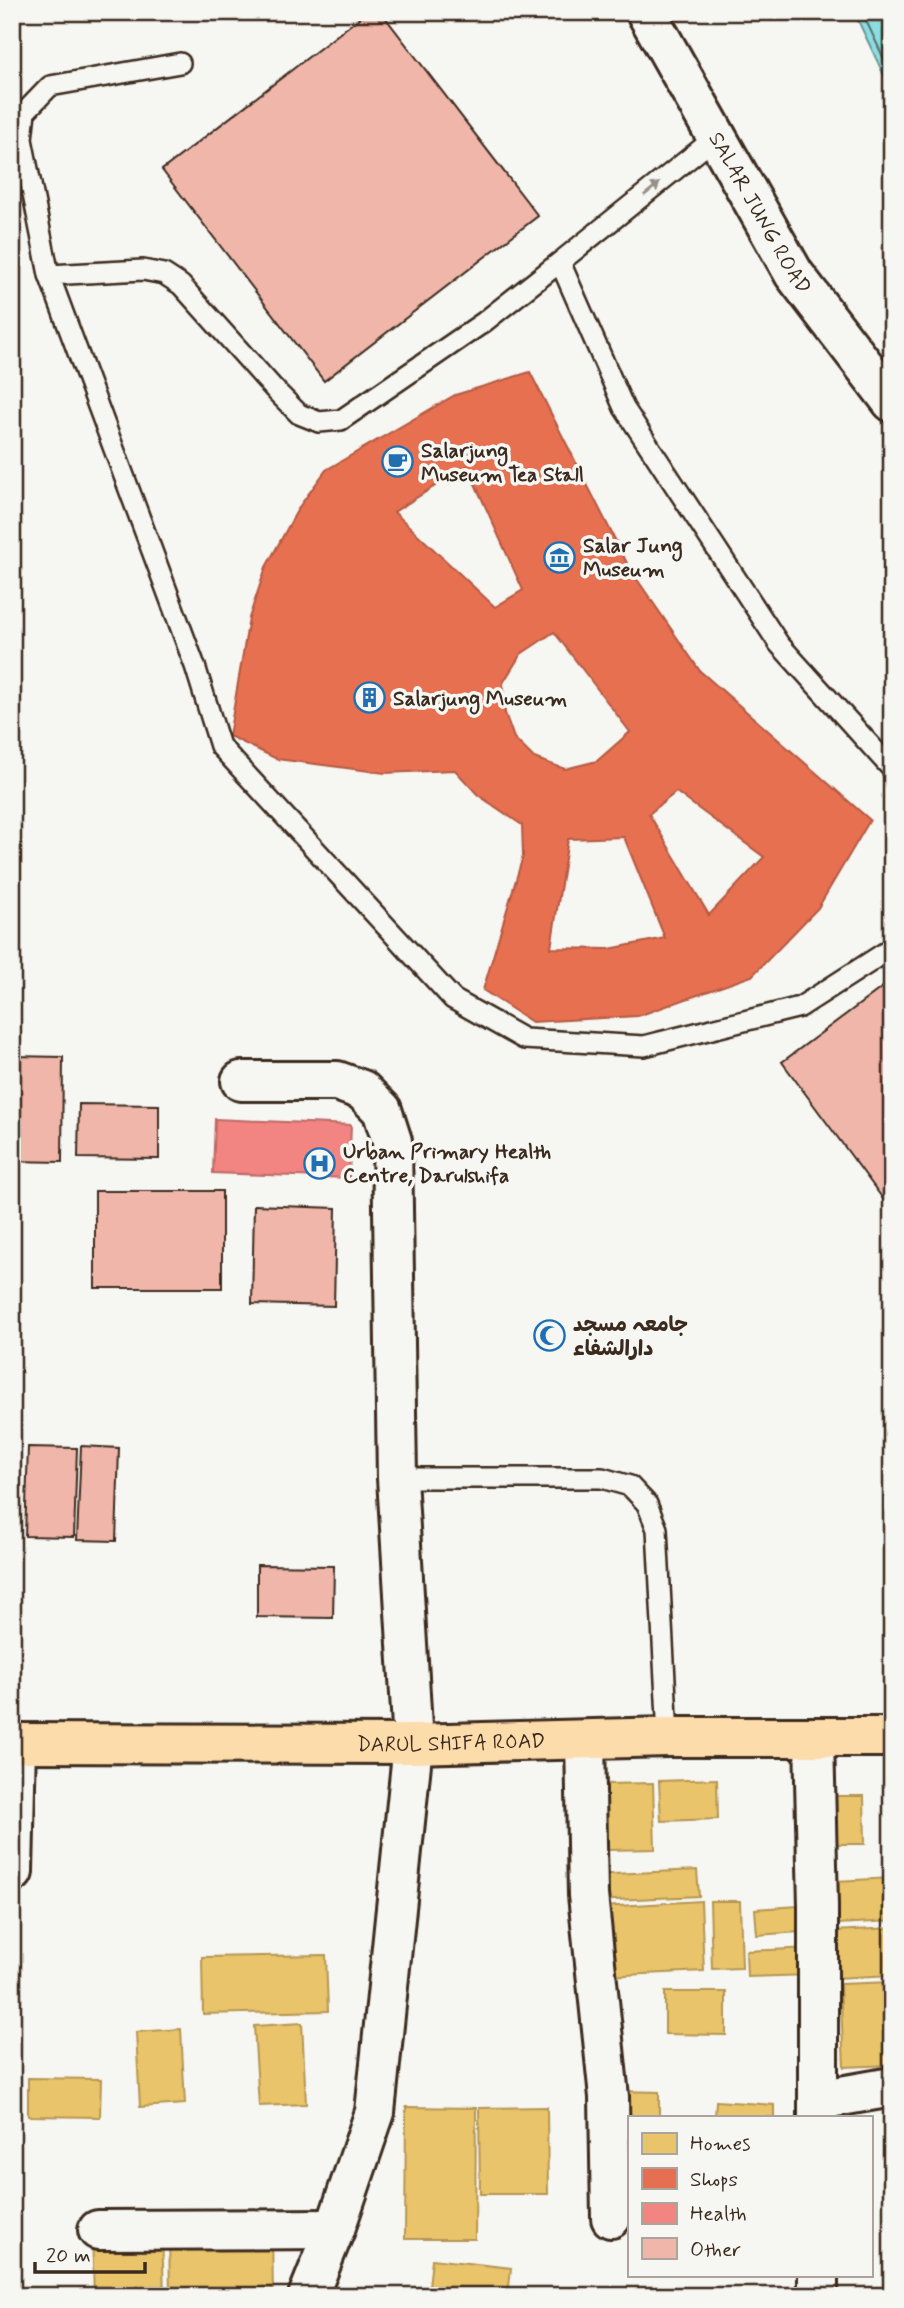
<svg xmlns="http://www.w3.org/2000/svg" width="904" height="2308" font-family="Mynerve,'Playpen Sans Arabic',sans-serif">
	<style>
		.water { fill: #8bdde2; stroke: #6b9594; stroke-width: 2 }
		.homes { fill: #e9c46a; stroke: #b59653; stroke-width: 2 }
		.shops { fill: #e76f51; stroke: #b35a42; stroke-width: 2; fill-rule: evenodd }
		.health { fill: #f28482; stroke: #bb6964; stroke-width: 2 }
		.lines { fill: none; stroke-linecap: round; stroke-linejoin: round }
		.shore { stroke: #5b726c; stroke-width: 2 }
		.building { fill: #f0b6aa; stroke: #3b2a1e; stroke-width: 2 }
		.lane-casing { stroke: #3b2a1e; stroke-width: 24 }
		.street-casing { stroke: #3b2a1e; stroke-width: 44 }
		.secondary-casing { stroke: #3b2a1e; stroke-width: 44 }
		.primary-casing { stroke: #3b2a1e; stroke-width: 44 }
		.lane { stroke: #f6f6f2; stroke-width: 19 }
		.street { stroke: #f6f6f2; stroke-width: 38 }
		.secondary { stroke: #f6f6f2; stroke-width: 38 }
		.primary { stroke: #fddcac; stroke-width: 38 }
		.oneway { fill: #989088 }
		.labels { text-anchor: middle; stroke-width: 7; stroke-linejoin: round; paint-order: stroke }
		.street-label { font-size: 21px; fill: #3b2a1e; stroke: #f6f6f2 }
		.poi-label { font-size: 21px; font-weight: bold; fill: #3b2a1e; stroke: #f6f6f2; text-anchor: start }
	</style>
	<rect width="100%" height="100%" fill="#f6f6f2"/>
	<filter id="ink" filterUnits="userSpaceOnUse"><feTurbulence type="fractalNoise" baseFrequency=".0143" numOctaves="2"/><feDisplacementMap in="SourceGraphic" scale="14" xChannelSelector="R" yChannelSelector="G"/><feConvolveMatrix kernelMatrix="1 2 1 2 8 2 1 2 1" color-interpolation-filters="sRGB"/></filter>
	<g filter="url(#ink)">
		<path class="water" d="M854,12H892V92Z"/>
		<path class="homes" d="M717,1779L718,1819L661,1821L659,1781Z
			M653,1783L655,1849L608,1850L606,1784Z
			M820,1796H864L865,1844H821Z
			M697,1870L699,1896L594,1901L592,1875Z
			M892,1878V1921L838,1924L836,1881Z
			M701,1901L704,1971L606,1976L602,1907Z
			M710,1901H740L742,1968L712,1969Z
			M813,1905L815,1931L757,1935L755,1909Z
			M892,1928V1975L836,1978L834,1931Z
			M811,1948L812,1975L747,1977L746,1951Z
			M326,1955L328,2011L203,2014L202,1957Z
			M892,1982V2065L844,2067L840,1984Z
			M665,1992H726V2035L665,2034Z
			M302,2023L306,2104L259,2106L254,2026Z
			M181,2029L185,2104L140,2107L136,2032Z
			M28,2078L101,2079L100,2117L28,2116Z
			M620,2091L659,2092V2117H629V2143H619Z
			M716,2101L774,2105V2117H715Z
			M406,2107L476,2108L475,2239H405Z
			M547,2107L548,2194H480L479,2108Z
			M272,2231L273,2296H170L169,2232Z
			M162,2232L164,2296H94L92,2234Z
			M432,2259L511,2268L508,2296H428Z"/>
		<path class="shops" d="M530,372L630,569L700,671L870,820L818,908L752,976L638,1016L532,1022L483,990L523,856L522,825L478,795L455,770L385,773L277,759L229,736L249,618L266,567L299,507L326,470L455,395ZM467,466L523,590L495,607L394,512ZM554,632L630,732L597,761L565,769L534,758L514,738L505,713L503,683L521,654ZM676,792L764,857L709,915L649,814ZM624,837L665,938L609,949L551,948L568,839Z"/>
		<path class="health" d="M215,1119L351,1125L349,1178L213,1173Z"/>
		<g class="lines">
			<path class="shore" d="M862,12L892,76"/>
		</g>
		<path class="building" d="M367,12H381L538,216L324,381L162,170Z
			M892,980V1211L782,1062Z
			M12,1056L63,1057L62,1162L12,1161Z
			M79,1104L159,1105V1159L78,1158Z
			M95,1191H222V1288H95Z
			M254,1205L336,1208L334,1306L252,1304Z
			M81,1446L119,1448L116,1541L77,1540Z
			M28,1447L77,1448L74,1537L25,1536Z
			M257,1565L334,1566L333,1618L257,1617Z"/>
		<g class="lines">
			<defs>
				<path id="lane" d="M180,63L50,86L25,112L22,139L49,275L195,666L220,746L453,999L524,1039L644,1046L800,1007L892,948
					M716,137L560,262L624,408L779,644L892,769
					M49,275L143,270L164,274L181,285L276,391L299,414L319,422L341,420L484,322L560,262
					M397,1478H602L630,1486L647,1504L657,1529L668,1737"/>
				<path id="street" d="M241,1081H337L362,1090L382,1110L392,1141L397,1478L413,1744
					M814,1738L818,1906V2117
					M585,1740L588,1895L609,2097L611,2218
					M13,1872L16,1743
					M818,2100L892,2087
					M98,2230L335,2229
					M818,2296V2275"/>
				<g id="secondary">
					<path id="s1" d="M646,12L794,274L892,402"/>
					<path d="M308,2296L335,2229L375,2112L413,1744"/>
				</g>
				<g id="primary">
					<path id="s2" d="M12,1743L413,1744L668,1737H892"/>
				</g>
			</defs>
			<use href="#lane" class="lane-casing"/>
			<use href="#street" class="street-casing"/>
			<use href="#secondary" class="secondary-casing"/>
			<use href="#primary" class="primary-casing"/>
			<use href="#lane" class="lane"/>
			<use href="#street" class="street"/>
			<use href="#secondary" class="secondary"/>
			<use href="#primary" class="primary"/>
		</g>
		<defs><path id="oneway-solid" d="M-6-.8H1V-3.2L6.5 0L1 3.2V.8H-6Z" transform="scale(1.75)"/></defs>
		<use class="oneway" href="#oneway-solid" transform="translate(652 189) rotate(-39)"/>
	</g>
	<defs>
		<symbol id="cafe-ring" viewBox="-11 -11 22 22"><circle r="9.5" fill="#f6f6f2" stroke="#1f6fb2" stroke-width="1.5"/><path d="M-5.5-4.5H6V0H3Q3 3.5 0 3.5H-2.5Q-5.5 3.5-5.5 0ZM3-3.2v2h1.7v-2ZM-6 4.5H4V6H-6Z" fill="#1f6fb2"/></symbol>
		<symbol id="museum-ring" viewBox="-11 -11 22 22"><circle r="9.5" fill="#f6f6f2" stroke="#1f6fb2" stroke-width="1.5"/><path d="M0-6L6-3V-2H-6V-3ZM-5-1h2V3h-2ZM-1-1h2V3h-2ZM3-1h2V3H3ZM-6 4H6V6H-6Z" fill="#1f6fb2"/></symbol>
		<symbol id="building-ring" viewBox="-11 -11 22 22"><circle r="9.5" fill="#f6f6f2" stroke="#1f6fb2" stroke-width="1.5"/><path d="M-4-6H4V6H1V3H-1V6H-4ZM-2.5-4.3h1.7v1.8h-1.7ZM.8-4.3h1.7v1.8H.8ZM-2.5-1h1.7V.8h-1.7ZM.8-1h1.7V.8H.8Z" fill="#1f6fb2"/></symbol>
		<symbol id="hospital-ring" viewBox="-11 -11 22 22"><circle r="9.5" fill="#f6f6f2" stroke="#1f6fb2" stroke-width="1.5"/><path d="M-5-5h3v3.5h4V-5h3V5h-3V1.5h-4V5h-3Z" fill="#1f6fb2"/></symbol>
		<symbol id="mosque-ring" viewBox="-11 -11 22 22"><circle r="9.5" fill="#f6f6f2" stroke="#1f6fb2" stroke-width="1.5"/><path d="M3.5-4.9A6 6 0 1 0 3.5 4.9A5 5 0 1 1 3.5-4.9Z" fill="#1f6fb2"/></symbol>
	</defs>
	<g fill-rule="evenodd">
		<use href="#cafe-ring" x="380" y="444" width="35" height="35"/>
		<use href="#museum-ring" x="542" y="540" width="35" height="35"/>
		<use href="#building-ring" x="352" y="680" width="35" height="35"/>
		<use href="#hospital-ring" x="302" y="1146" width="35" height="35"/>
		<use href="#mosque-ring" x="532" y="1318" width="35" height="35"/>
	</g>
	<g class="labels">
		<g class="street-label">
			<text dy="7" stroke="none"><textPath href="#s1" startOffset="231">SALAR JUNG ROAD</textPath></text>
			<text dy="7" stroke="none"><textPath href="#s2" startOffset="439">DARUL SHIFA ROAD</textPath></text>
		</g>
		<g class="poi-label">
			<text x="421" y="457">Salarjung<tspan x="421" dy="24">Museum Tea Stall</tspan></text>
			<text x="583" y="552">Salar Jung<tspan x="583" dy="24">Museum</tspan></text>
			<text x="393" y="705">Salarjung Museum</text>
			<text x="343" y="1158">Urban Primary Health<tspan x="343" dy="24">Centre, Darulshifa</tspan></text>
			<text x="573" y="1331">جامعہ مسجد<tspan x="573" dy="24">دارالشفاء</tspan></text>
		</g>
	</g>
	<rect width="904" height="2308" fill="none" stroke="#f6f6f2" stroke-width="42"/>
	<rect x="21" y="21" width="862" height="2266" fill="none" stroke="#3b2a1e" stroke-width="2.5" filter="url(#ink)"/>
	<rect x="628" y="2116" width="245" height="161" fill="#f6f6f2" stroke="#aba49d" stroke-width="2"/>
	<rect x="642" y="2133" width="35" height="21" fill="#e9c46a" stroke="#aba49d" stroke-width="2"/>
	<text x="690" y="2150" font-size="21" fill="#3b2a1e">Homes</text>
	<rect x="642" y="2168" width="35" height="21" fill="#e76f51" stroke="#aba49d" stroke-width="2"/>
	<text x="690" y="2186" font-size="21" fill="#3b2a1e">Shops</text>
	<rect x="642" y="2203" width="35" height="21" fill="#f28482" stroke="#aba49d" stroke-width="2"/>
	<text x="690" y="2220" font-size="21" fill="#3b2a1e">Health</text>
	<rect x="642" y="2238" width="35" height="21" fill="#f0b6aa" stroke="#aba49d" stroke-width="2"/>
	<text x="690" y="2256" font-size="21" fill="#3b2a1e">Other</text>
	<path d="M35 2262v10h110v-10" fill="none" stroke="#3b2a1e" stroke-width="3.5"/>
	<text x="46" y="2262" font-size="21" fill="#3b2a1e" stroke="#f6f6f2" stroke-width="5" paint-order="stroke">20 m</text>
</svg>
